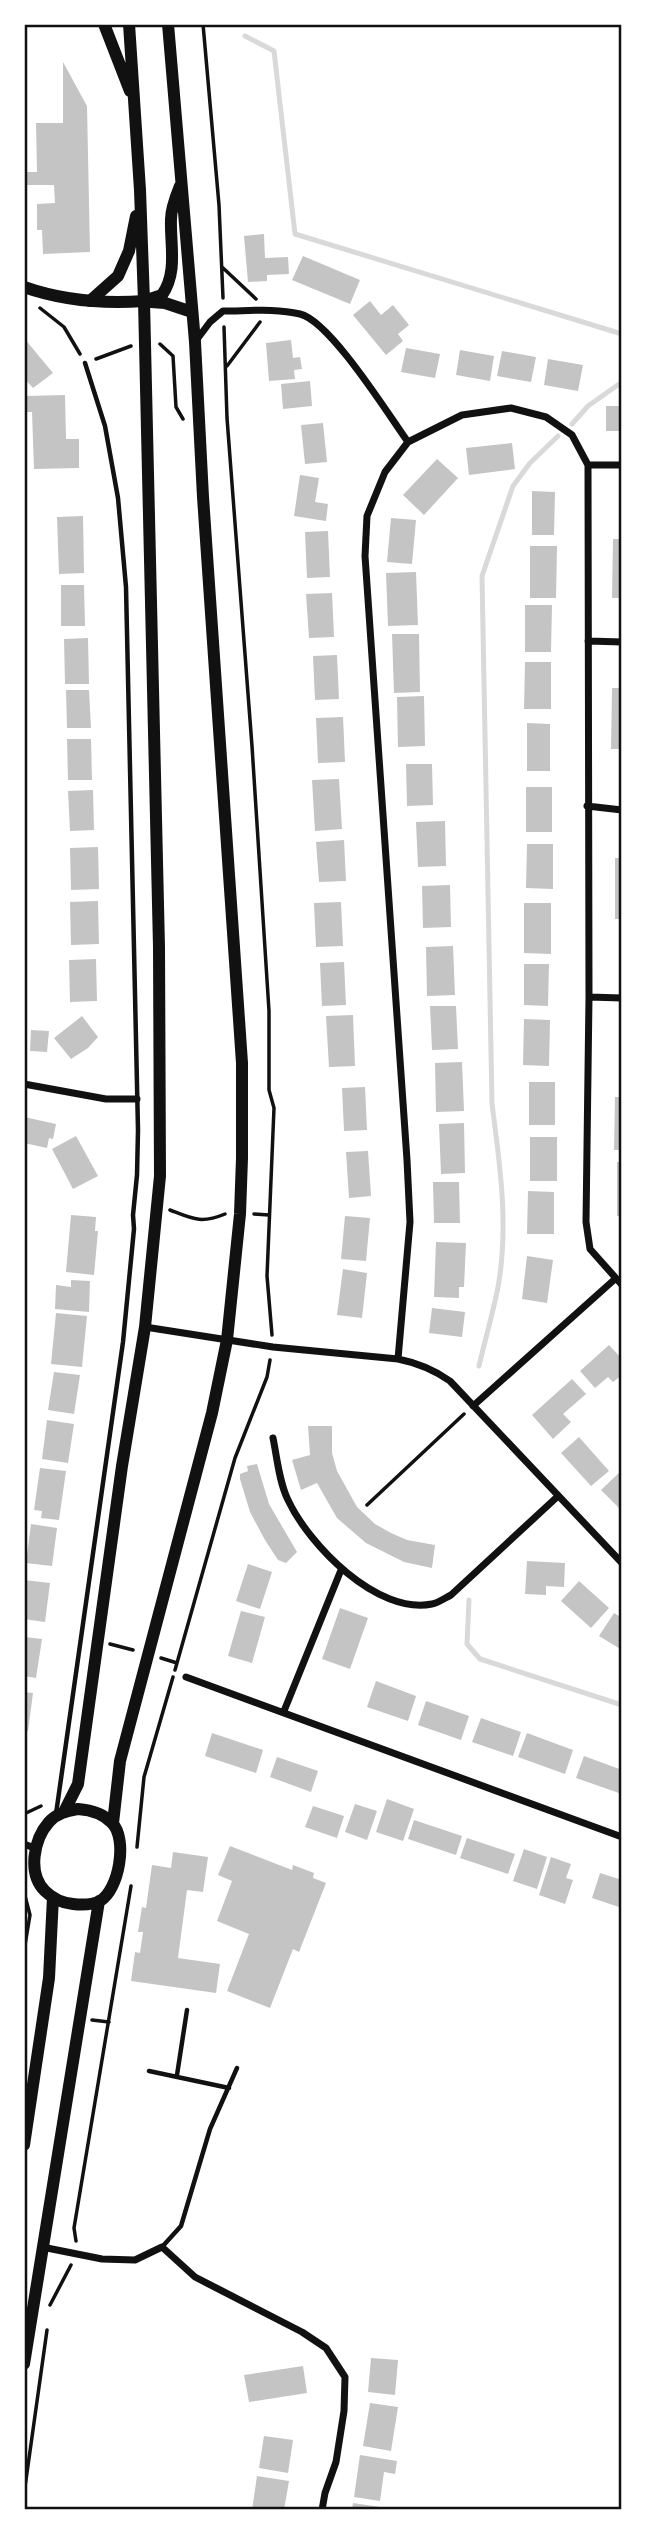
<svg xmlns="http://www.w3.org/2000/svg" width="646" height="2534" font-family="Arial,sans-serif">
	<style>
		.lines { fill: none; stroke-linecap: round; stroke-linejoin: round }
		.stream { stroke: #d9d9d9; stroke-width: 5 }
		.building { fill: #c4c4c4 }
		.path { stroke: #111; stroke-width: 3.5 }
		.service { stroke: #111; stroke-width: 4.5 }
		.minor { stroke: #111; stroke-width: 7 }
		.tertiary { stroke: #111; stroke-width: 12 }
		.secondary { stroke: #111; stroke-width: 12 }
		.neatline { fill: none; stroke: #111; stroke-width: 2.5 }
	</style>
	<rect width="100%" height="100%" fill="#fff"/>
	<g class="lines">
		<path class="stream" d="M245,36L274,51L295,234L622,334
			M572,424L588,406L622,382
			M479,1366C485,1340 493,1313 498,1287C509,1226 500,1165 492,1104L482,576L513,486L530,463L558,436
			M469,1600L467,1644L480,1659L622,1705"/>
	</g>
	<path class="building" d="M63,62L87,106L90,252L43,254L42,230H37V204L55,203L54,185H27V172H37L36,123H63Z
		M264,234L265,258L288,257L289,274L267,275V281L248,282L244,236Z
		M303,256L360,280L350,304L292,280Z
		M370,301L381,315L393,305L409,325L398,334L403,341L386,355L353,315Z
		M24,338L53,373L33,388L24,378Z
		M291,340L293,358L300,357L302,369L294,370L295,379L269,381L266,343Z
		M406,348L440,354L435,378L401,372Z
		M460,350L494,356L490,381L456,375Z
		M502,351L536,357L531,382L497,376Z
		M548,359L583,365L578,391L544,385Z
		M310,381L312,406L283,409L281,384Z
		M65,395L66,439H79V468L34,469L32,412H25V396Z
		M606,406H622V431H606Z
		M323,423L327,462L305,464L301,425Z
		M512,443L515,469L469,475L466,448Z
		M437,459L458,478L424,515L403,495Z
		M300,475L319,478L315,502L328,504L326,521L294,516Z
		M532,491L555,492L554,535H532Z
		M83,516L84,573L59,574L57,517Z
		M391,518L416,520L412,564L387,562Z
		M328,531L330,577L307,578L305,532Z
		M613,539H622V598H612Z
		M530,546H557L556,598H530Z
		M416,572L418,625L388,626L386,573Z
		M61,585H84L85,626H61Z
		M332,593L334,637L309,638L306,594Z
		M525,605H552L551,652H525Z
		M392,634H419L420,692L394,693Z
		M88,638L89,684H65L64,639Z
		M337,655L339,699L315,700L313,656Z
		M525,662H551V709H524Z
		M612,688H622V749H611Z
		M66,690H89L91,728H67Z
		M424,696L425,746L398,747L397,697Z
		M343,717L345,762L318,763L316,718Z
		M527,723L550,724V771H527Z
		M67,739H91L92,780H68Z
		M406,764H432L433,805L407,806Z
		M339,779L342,829L315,831L312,780Z
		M526,787H552V832H526Z
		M93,790L94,830L70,831L68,791Z
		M445,821L446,866L418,867L416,822Z
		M344,840L346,881L319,882L316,842Z
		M527,844H553V889L526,888Z
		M98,847L99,889L71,890L70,848Z
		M615,858H622V919H615Z
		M450,885L451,927L423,928L422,886Z
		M98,901L99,944L71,945L70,902Z
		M341,902L343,946L316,947L314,903Z
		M524,903H551V954L524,953Z
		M453,946L455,995L427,996L426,947Z
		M96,959L97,1001L70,1002L69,960Z
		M344,962L346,1005L322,1006L320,963Z
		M524,964H549L548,1006L524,1005Z
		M430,1006H456L458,1049L432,1050Z
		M353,1015L355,1066L329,1067L326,1016Z
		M82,1016L98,1037L88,1048L71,1059L54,1038Z
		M524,1019L550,1020L549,1066L523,1065Z
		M31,1030L49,1031L47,1052L30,1051Z
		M462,1062L464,1111L436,1112L435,1063Z
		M529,1082H555V1125H529Z
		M365,1087L367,1130L344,1131L342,1088Z
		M615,1097H622V1150H614Z
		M24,1117L56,1124L53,1139L49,1138L47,1148L24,1143Z
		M464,1123L465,1173L441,1174L439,1124Z
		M76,1136L98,1176L73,1189L52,1149Z
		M530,1137H557V1181H530Z
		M368,1151L371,1196L349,1198L346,1152Z
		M617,1162H622V1216H617Z
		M433,1182H459L460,1223H434Z
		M528,1191L554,1192V1234H527Z
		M71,1215L96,1217L95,1231H98L94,1275L66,1272Z
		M345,1216L370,1218L366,1261L341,1259Z
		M436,1242L466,1243L464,1287H459V1298L434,1297Z
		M527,1256L553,1260L547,1303L522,1299Z
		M343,1269L367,1273L362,1318L337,1315Z
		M71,1280L90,1281L89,1312L55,1309L56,1285L71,1287Z
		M432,1308L465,1312L462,1337L429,1333Z
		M56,1313L87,1316L82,1367L51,1364Z
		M609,1345L622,1359V1375L613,1382L608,1377L595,1388L580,1371Z
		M54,1372L80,1375L74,1414L48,1410Z
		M572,1379L586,1394L563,1414L571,1422L553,1439L532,1415Z
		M47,1420L74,1424L68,1463L42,1459Z
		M308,1426H332V1453L337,1471L357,1507L375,1524L391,1533L407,1540L435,1545L432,1568L404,1562L366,1543L337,1518L317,1483L301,1490L292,1460L310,1455Z
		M579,1437L609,1471L591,1486L561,1453Z
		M257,1464L269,1504L297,1552L286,1563L278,1560L265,1540L250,1512L240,1479V1474L248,1471L247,1466Z
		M40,1468L66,1471L59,1520L41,1518L42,1511L34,1510Z
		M622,1470V1511L601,1490Z
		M31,1524L57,1528L52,1566L26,1563Z
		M527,1561L565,1563L564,1587L546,1586V1595L525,1594Z
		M248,1564L272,1572L260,1609L236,1601Z
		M24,1580L50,1583L45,1622L24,1619Z
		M579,1581L609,1608L591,1628L561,1601Z
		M340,1608L368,1618L350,1669L322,1659Z
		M241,1611L265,1617L252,1663L228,1656Z
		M614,1613L622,1618V1650L599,1636Z
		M24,1637L42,1639L36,1678L24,1676Z
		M376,1681L416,1696L408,1721L367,1707Z
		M24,1692L33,1693L28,1731H24Z
		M426,1701L469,1716L461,1740L418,1725Z
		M481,1718L521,1732L513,1756L472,1742Z
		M212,1733L263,1750L256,1773L205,1756Z
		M527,1733L573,1750L565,1774L518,1757Z
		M584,1756L622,1770L619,1793L576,1778Z
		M277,1757L318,1771L311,1792L270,1777Z
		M387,1799L414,1809L403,1841L376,1832Z
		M355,1804L377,1811L367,1840L345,1832Z
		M313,1806L344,1816L337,1838L305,1827Z
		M414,1820L462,1836L456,1855L408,1839Z
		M467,1838L515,1854L508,1874L460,1858Z
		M230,1846L292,1870L293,1865L314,1873L313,1878L326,1883L299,1952L293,1949L270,2008L227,1991L249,1934L217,1921L232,1881L218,1875Z
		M524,1849L547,1857L537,1889L513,1881Z
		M173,1852L208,1857L203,1892L187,1890L178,1958L220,1964L216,1993L131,1981L135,1952L140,1953L143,1932H138L142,1907L146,1908L152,1865L171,1868Z
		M551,1857L571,1864L566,1878L573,1880L565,1904L539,1895Z
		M600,1873L622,1880L619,1907L592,1898Z
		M371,2358L398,2360L395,2395L368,2392Z
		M303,2366L307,2393L249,2402L244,2375Z
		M370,2403L398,2407L391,2451L363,2446Z
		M264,2436L293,2440L288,2473L259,2468Z
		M360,2455L397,2461L395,2474L384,2472L380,2501L354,2497Z
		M257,2476L289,2481L284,2510H252Z
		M353,2503L380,2507V2510H352Z"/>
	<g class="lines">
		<path class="path" d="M203,24L219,205L223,298
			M222,267L256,299
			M40,308L64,327L80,354
			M224,327L227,418L252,746L269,1011V1090L274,1108L267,1276L272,1335
			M160,344L173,356L176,407L183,419
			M96,359L131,346
			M227,366L260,322
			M170,1210C193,1219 201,1224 225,1214
			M254,1214L269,1215
			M367,1505L464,1414
			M110,1644L133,1650
			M161,1658L177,1663
			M175,1670L235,1458L267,1377L270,1360
			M24,1814L41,1806
			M137,1847L144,1777L173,1677
			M24,1892L30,1915L24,1951
			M92,2020L109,2022
			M76,2241L74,2228L131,1886
			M50,2305L71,2265
			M24,2494L47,2330"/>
		<path class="service" d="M56,1814L123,1342L134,1229L133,1215L137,1175L138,1130L126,587L118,498L105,426L85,363
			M149,2071L229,2088
			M177,2075L187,2010
			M162,2247L181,2226L210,2129L237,2068"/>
		<path class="minor" d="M195,342L210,322L223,311C248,311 275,308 300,314C330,321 388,414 408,442L462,415L511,408L546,417L572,435L588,465L589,997L586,1222L590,1249L622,1285
			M588,465H622
			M588,641L622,642
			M587,806L622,810
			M589,997L622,998
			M24,1084L106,1099H137
			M145,1327L273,1347L398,1359C418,1363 433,1369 450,1381L622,1563
			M398,1359L410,1222L407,1160L365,556L367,516L385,472L408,442
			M473,1406L615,1279
			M273,1438C277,1457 279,1482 288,1500C309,1545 377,1615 432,1604C438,1603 445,1598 451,1595L557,1497
			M186,1677L622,1837
			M284,1711L341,1570
			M24,1844L37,1849
			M42,2247L102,2259L135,2260L162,2247L195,2277L302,2332L326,2348L345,2377L344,2411L336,2462L325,2493L322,2510"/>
		<path class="tertiary" d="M24,287C64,301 102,304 144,301"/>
		<path class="secondary" d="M104,24L130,91
			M90,301L118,276L129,251L136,216
			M144,301L162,295C178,272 170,245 171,219C171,208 176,196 180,186
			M151,302L165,303L192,312
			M78,1809C91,1810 103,1813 112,1823C128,1839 119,1890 100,1901C92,1905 82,1905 73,1904C62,1903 53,1899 45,1891C27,1873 34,1839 49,1822C57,1813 68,1811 78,1809Z
			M64,1812L78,1784L122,1466L145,1327L160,1176L159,947L144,301L140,190L129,24
			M113,1823L120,1761L212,1413L227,1340L240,1214L242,1158V1063L203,497L195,342L168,24
			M24,2145L49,1978L53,1897
			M24,2364L99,1901"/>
	</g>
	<rect width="646" height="2534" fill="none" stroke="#ffffff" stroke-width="52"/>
	<rect x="26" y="26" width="594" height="2482" class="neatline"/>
</svg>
